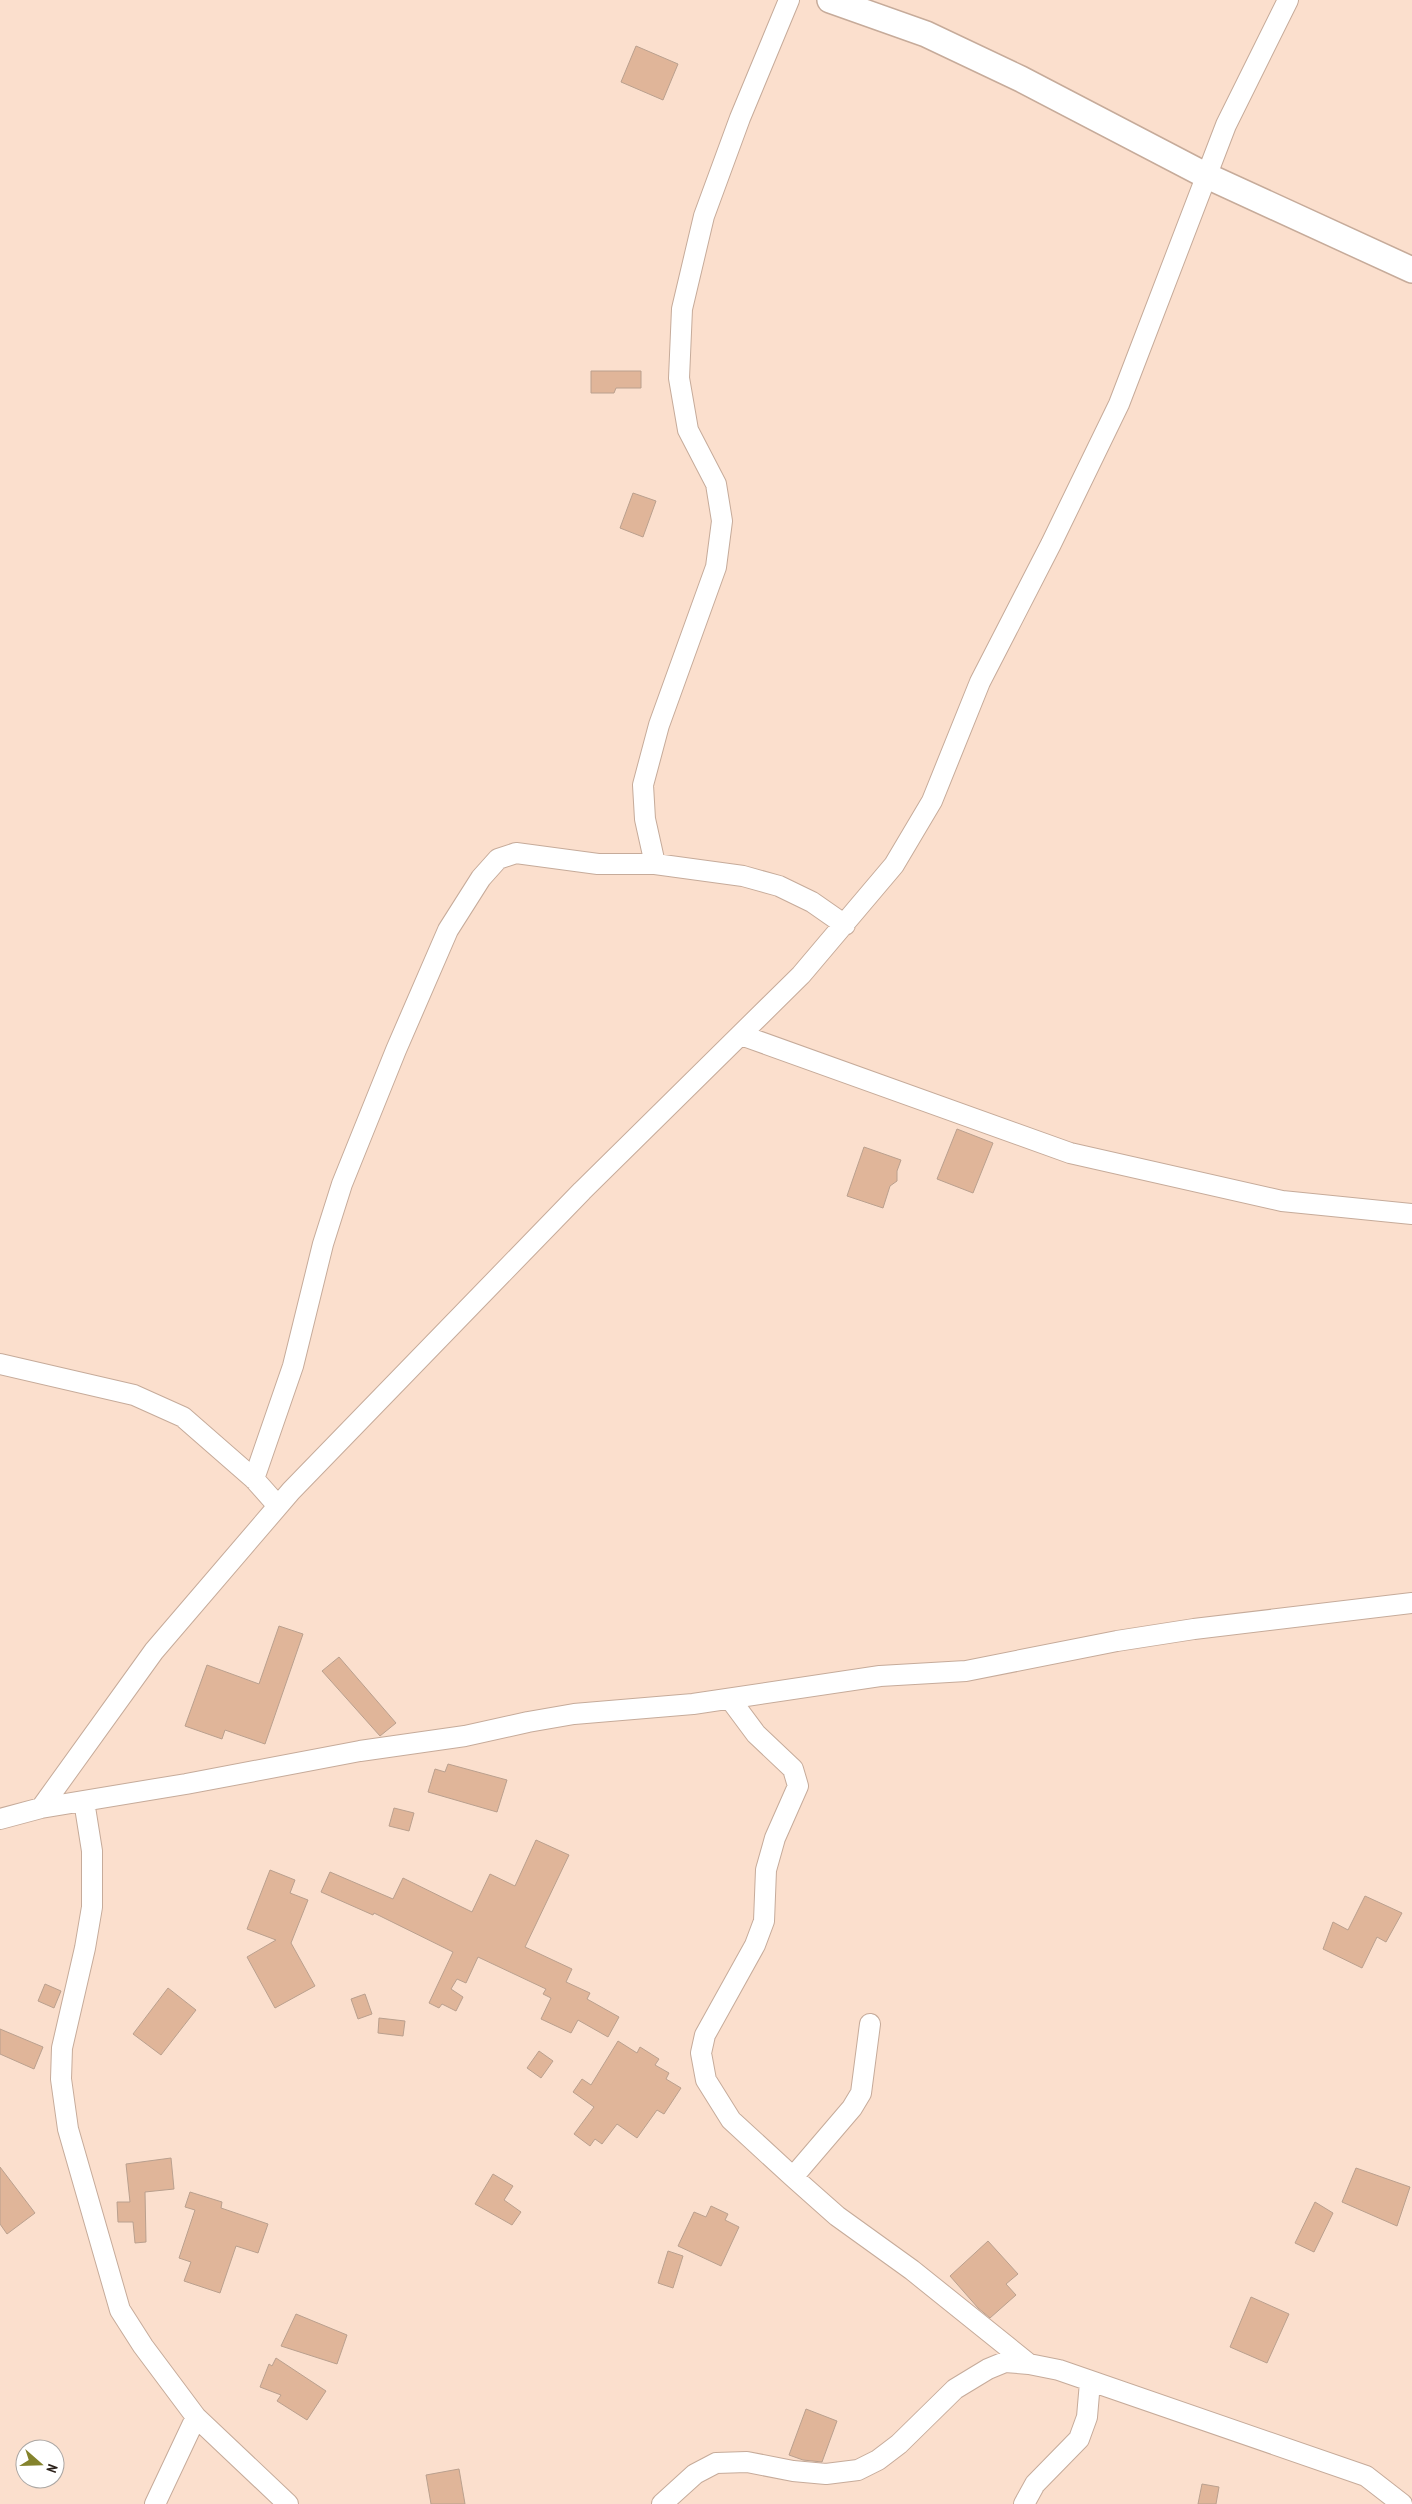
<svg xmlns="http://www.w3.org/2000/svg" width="1412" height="2504" font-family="'PT Sans Narrow',sans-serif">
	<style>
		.building { fill: #e0b599; stroke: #baa08e }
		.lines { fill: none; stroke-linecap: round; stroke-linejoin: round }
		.minor-casing { stroke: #c6ab9a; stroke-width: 22 }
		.major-casing { stroke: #c6ab9a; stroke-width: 28 }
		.minor { stroke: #fff; stroke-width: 20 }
		.major { stroke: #fff; stroke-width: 25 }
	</style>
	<rect width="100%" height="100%" fill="#fbdfcd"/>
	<path class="building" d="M636,46L678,64L663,100L621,82Z
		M591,371H641V388H616L614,393H591Z
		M633,493L656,501L643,537L620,528Z
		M957,1129L993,1143L973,1193L937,1179Z
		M864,1147L901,1160L897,1171V1181L890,1186L883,1208L847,1196Z
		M279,1626L303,1634L265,1744L225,1730L222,1739L185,1726L207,1665L259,1684Z
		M339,1657L396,1723L380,1736L322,1671Z
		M448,1764L507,1780L497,1812L428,1792L435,1769L445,1772Z
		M394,1808L414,1813L409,1831L389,1826Z
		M536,1840L569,1855L525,1947L572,1969L566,1982L590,1993L587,1999L619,2017L608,2037L578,2020L571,2033L541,2019L551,1998L543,1994L546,1989L478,1957L466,1983L457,1979L451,1989L463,1997L456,2011L442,2004L439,2008L429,2003L453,1952L374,1913L373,1915L321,1892L330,1872L393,1899L403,1878L472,1912L490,1874L515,1886Z
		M270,1870L295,1880L290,1893L308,1900L291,1943L315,1986L275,2008L247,1957L276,1940L247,1929Z
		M1365,1896L1402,1913L1386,1942L1377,1937L1362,1968L1323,1949L1333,1922L1348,1930Z
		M45,1984L61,1991L54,2008L38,2001Z
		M168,1988L196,2010L161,2055L133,2034Z
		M365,1994L372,2014L358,2019L351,1999Z
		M379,2018L405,2021L403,2036L378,2033Z
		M0,2029L43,2047L34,2069L0,2054Z
		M618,2041L637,2053L640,2047L659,2059L655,2065L669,2073L666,2079L681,2088L664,2114L657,2110L637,2138L617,2124L602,2144L595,2139L590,2146L574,2134L594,2107L573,2092L582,2079L591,2085Z
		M539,2051L553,2061L541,2078L527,2068Z
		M171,2158L174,2189L145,2192L146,2242L135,2243L133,2222H118L117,2202H130L126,2164Z
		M0,2167L35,2213L7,2234L0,2224Z
		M1356,2168L1410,2187L1397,2226L1342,2202Z
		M493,2174L513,2186L504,2200L521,2212L512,2225L475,2204Z
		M190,2192L222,2202L221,2208L268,2224L258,2253L236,2246L220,2293L184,2281L191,2262L179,2258L195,2210L185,2207Z
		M1315,2202L1333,2213L1314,2252L1295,2243Z
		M711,2206L728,2214L725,2220L739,2227L721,2266L678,2246L694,2212L706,2217Z
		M988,2241L1018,2274L1006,2284L1016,2295L990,2318L978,2308L950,2276Z
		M668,2251L683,2256L673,2288L658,2283Z
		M1251,2297L1289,2314L1267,2363L1230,2347Z
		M296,2314L347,2335L337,2364L281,2346Z
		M276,2358L326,2391L307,2420L277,2401L281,2395L260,2387L269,2364L272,2366Z
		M806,2409L837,2421L822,2462L803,2460L789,2455Z
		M459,2469L465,2504H431L426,2475Z
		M1202,2484L1219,2487L1216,2504H1198Z"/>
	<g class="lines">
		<defs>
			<path id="minor" d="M655,864L645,819L643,785L659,725L716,567L722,521L716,484L688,430L679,378L682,309L704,216L740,118L789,0
				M741,1035L1070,1153L1282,1201L1412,1214
				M0,1364L134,1395L183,1417L254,1479L278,1506
				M254,1479L293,1366L323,1244L342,1184L396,1050L448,930L481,878L498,859L516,853L598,864H655L743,876L779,886L812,902L845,925
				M730,1699L756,1734L793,1769L798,1786L775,1838L766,1870L764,1921L755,1945L705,2035L701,2053L706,2080L731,2120L793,2177L837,2216L912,2270L1029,2364
				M84,1801L92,1851V1907L85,1948L62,2048L61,2079L68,2129L120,2310L143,2346L196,2417L288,2504
				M41,1808L154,1651L291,1491L582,1191L801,975L894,865L932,801L980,682L1051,544L1119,404L1226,125L1288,0
				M0,1819L41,1808L186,1784L360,1751L465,1736L528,1722L574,1714L693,1704L880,1676L966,1671L1117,1641L1194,1629L1412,1603
				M793,2177L852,2108L861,2093L870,2024
				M155,2504L196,2417
				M662,2504L695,2474L716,2463L747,2462L793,2471L826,2474L858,2470L878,2460L899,2444L955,2389L988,2369L1005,2362L1029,2364L1059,2370L1366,2476L1402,2504
				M1024,2504L1035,2484L1079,2439L1087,2417L1090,2382"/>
			<path id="major" d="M830,0L926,34L1021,79L1205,175L1412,270"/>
		</defs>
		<use href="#minor" class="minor-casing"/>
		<use href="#major" class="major-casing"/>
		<use href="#minor" class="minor"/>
		<use href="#major" class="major"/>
	</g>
	<g transform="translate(40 2464) rotate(110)"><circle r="24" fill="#ffffff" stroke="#aaa6a3"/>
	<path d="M0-4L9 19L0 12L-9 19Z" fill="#84832d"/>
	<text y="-8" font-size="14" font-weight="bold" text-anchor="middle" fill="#2b211a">N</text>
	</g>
</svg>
